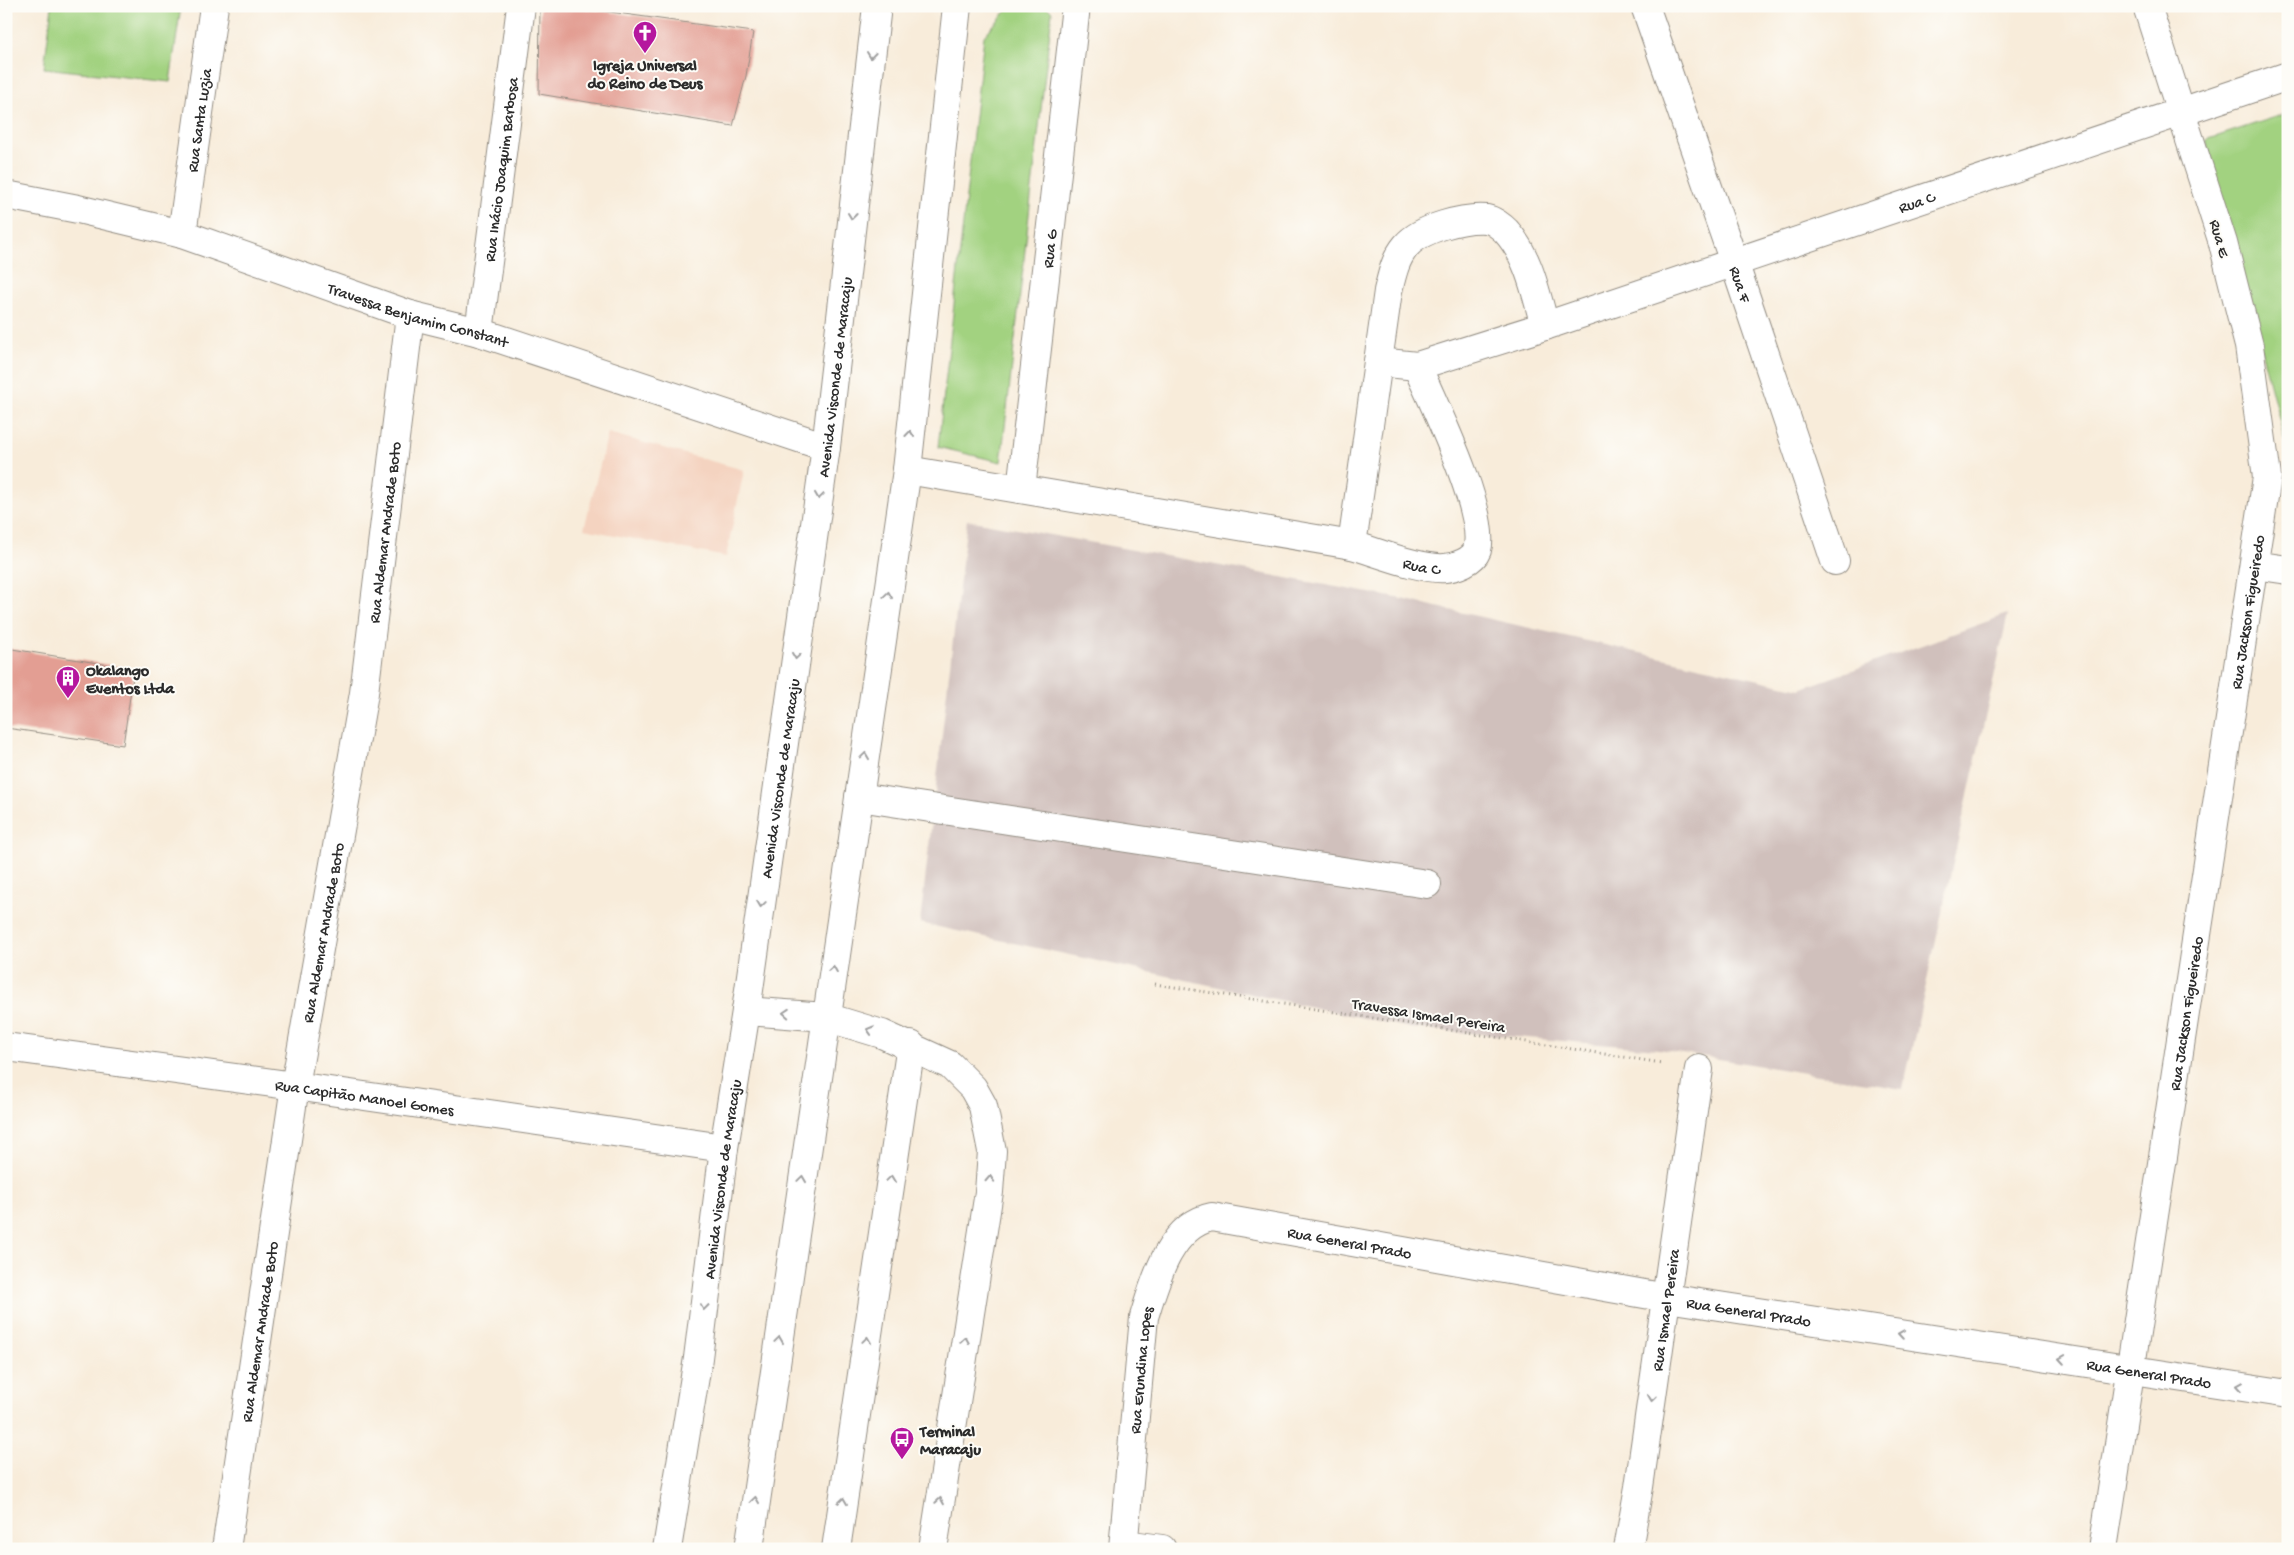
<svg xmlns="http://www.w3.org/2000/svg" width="2294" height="1555" font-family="'Gochi Hand',sans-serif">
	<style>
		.built { fill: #f4d3c0 }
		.industrial { fill: #d0c0bc }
		.green { fill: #a2d280; stroke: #667e56 }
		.building { fill: #e39e93 }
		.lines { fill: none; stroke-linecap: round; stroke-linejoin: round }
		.minor-casing { stroke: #928c82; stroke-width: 30 }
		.major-casing { stroke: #928c82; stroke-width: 30 }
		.path { stroke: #928c82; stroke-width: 3; stroke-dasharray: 1 4; stroke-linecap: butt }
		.minor { stroke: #fff; stroke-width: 28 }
		.major { stroke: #fff; stroke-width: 28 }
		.oneway { stroke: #a0a0a0 }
		.labels { text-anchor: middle; stroke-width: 4; stroke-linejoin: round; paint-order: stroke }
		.poi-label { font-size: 16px; font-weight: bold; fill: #2b2b2b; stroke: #fdfcf7; text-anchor: start }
		.street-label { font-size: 16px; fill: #2b2b2b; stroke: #fdfcf7 }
	</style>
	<rect width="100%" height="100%" fill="#fdfcf7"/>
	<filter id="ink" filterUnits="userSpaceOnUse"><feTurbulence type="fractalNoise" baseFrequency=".02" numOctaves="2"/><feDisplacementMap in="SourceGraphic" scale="10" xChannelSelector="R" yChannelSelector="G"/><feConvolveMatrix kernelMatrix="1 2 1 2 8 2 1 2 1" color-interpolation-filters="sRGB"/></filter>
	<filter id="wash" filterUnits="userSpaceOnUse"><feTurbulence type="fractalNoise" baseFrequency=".0096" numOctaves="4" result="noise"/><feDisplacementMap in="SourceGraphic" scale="20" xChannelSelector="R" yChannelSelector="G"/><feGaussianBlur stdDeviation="1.12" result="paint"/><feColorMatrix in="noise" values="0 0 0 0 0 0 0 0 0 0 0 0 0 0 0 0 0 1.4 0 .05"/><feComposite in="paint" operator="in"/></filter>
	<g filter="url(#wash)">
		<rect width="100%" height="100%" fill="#f8ecda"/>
		<path class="built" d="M608,433L744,470L726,557L584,529Z"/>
		<path class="industrial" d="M967,520L1397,598L1800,689L2008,614L1903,1089L1658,1049L1410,1028L920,923Z"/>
		<path class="green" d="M52,6H181L170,82L44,68Z
			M1015,6H1046L1052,12L1001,462L938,447L984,36L1008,9Z
			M2288,113V453L2206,140Z"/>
		<g id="blocks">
			<path class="building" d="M540,6H567L753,32L746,76L733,126L539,94Z
				M6,648L134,669L123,745L6,728Z"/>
		</g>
	</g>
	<g filter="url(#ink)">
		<use href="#blocks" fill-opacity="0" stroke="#928c82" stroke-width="1"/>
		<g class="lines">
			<defs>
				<g id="minor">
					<path id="s1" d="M1645,6L1734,262L1835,561"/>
					<path id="s2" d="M6,195L78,209L182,234L410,315L479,332L826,447"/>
					<path id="s3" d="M182,234L214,6"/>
					<path id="s4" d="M479,332L521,6"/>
					<path id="s5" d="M1378,362L1417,366L1545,326L2288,76"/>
					<path id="s6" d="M907,470L1352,545C1377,552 1421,570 1445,568C1456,567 1473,561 1477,550C1488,514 1433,403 1417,366"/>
					<path id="s7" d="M1021,489L1076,6"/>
					<path d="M1352,545L1388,291C1392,275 1395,259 1406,246C1421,228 1464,217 1487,219C1493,220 1502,227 1506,231C1529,256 1536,294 1545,326"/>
					<path d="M2254,565L2288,570"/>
					<path d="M859,797L1427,884"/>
					<path d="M746,1011L826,1017L882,1034L950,1065L973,1088L983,1106L992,1151L989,1192L933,1549"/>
					<path id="s8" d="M6,1047L295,1086L724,1148"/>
					<path d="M1124,1544L1162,1549"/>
					<path id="s9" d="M226,1549L295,1086L364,693L410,315"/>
					<path d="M836,1549L911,1045"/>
					<path id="s10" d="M1123,1549L1144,1317C1155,1281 1170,1225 1212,1217L1667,1298L2288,1394"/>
					<path id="s11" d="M1628,1549L1639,1487L1699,1069"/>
					<path id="s12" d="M2103,1549L2267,477L2249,346L2223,243L2147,6"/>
				</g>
				<g id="major">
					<path id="s13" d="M667,1549L698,1358L724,1148L746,1011L826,447L877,6"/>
					<path d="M749,1549L907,470L957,6"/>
				</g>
			</defs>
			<use href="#minor" class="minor-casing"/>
			<use href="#major" class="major-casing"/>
			<path class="path" d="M1155,984L1662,1063"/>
			<use href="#minor" class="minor"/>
			<use href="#major" class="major"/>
		</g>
		<defs><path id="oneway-chevron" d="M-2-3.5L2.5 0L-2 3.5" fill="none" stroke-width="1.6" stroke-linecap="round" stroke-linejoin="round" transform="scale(1.25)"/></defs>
		<g class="oneway">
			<use href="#oneway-chevron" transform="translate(871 55) rotate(97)"/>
			<use href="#oneway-chevron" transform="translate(852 216) rotate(97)"/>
			<use href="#oneway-chevron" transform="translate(910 434) rotate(-84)"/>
			<use href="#oneway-chevron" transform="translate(819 496) rotate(98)"/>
			<use href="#oneway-chevron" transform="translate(888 595) rotate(-82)"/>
			<use href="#oneway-chevron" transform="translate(796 656) rotate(98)"/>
			<use href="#oneway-chevron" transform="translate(865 756) rotate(-82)"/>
			<use href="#oneway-chevron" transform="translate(761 904) rotate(98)"/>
			<use href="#oneway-chevron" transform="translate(833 969) rotate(-81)"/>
			<use href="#oneway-chevron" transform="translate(786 1013) rotate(-176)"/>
			<use href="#oneway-chevron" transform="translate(870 1030) rotate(-163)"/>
			<use href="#oneway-chevron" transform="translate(802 1179) rotate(-82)"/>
			<use href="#oneway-chevron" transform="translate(891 1179) rotate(-82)"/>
			<use href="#oneway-chevron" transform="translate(990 1179) rotate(-87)"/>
			<use href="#oneway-chevron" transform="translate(704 1307) rotate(97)"/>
			<use href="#oneway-chevron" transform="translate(1901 1334) rotate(-171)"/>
			<use href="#oneway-chevron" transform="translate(779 1340) rotate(-82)"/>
			<use href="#oneway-chevron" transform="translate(867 1340) rotate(-82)"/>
			<use href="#oneway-chevron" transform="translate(965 1340) rotate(-81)"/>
			<use href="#oneway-chevron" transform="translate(2062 1359) rotate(-171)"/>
			<use href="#oneway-chevron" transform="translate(2240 1386) rotate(-171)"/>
			<use href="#oneway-chevron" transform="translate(1652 1398) rotate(98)"/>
			<use href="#oneway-chevron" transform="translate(755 1500) rotate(-82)"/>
			<use href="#oneway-chevron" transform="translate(843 1501) rotate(-82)"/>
			<use href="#oneway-chevron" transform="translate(940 1501) rotate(-81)"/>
		</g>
	</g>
	<defs>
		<symbol id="church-pin" viewBox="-11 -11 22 30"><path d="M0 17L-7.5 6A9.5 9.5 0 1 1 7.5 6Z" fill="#b5179e" stroke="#fdfcf7"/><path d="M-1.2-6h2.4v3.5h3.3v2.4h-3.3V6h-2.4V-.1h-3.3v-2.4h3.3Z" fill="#fff"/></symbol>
		<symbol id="building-pin" viewBox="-11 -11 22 30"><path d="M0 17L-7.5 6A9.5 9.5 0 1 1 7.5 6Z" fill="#b5179e" stroke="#fdfcf7"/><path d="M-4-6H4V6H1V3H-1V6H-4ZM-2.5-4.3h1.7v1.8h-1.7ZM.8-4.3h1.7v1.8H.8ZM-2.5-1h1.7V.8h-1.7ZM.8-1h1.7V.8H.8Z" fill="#fff"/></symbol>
		<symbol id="bus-pin" viewBox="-11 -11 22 30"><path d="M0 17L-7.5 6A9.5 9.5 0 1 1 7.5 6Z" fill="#b5179e" stroke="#fdfcf7"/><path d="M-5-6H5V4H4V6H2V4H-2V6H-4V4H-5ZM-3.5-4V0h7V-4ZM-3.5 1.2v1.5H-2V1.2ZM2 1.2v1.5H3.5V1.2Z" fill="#fff"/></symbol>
	</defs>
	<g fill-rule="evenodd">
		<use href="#church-pin" x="631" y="19" width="28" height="38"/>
		<use href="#building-pin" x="54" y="664" width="28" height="38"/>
		<use href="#bus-pin" x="888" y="1425" width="28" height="38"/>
	</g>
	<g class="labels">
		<g class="poi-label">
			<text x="645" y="70" text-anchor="middle">Igreja Universal<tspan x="645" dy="18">do Reino de Deus</tspan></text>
			<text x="86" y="675">Okalango<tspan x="86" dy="18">Eventos Ltda</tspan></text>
			<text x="920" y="1436">Terminal<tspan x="920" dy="18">Maracaju</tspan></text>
		</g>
		<g class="street-label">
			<text dy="6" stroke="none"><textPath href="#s3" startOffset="115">Rua Santa Luzia</textPath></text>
			<text dy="6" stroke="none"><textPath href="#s4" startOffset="164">Rua Inácio Joaquim Barbosa</textPath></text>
			<text dy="6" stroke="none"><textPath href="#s5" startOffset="565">Rua C</textPath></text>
			<text transform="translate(2221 238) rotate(74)" y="6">Rua E</text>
			<text dy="6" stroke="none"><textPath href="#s7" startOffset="242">Rua G</textPath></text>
			<text dy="6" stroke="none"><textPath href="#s1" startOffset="294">Rua F</textPath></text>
			<text dy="6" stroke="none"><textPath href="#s2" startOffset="430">Travessa Benjamim Constant</textPath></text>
			<text dy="6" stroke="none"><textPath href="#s13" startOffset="1184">Avenida Visconde de Maracaju</textPath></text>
			<text dy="6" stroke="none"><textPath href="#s9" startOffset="1029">Rua Aldemar Andrade Boto</textPath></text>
			<text dy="6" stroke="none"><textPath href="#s6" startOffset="524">Rua C</textPath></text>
			<text dy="6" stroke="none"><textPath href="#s12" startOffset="948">Rua Jackson Figueiredo</textPath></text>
			<text dy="6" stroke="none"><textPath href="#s13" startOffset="779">Avenida Visconde de Maracaju</textPath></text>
			<text dy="6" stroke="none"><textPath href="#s9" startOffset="624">Rua Aldemar Andrade Boto</textPath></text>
			<text dy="6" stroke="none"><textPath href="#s12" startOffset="542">Rua Jackson Figueiredo</textPath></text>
			<text transform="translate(1429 1014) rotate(9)" y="6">Travessa Ismael Pereira</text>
			<text dy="6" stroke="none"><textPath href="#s8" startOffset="362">Rua Capitão Manoel Gomes</textPath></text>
			<text dy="6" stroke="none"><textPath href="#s13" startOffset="374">Avenida Visconde de Maracaju</textPath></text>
			<text dy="6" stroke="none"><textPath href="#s10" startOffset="500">Rua General Prado</textPath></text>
			<text dy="6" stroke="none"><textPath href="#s11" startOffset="242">Rua Ismael Pereira</textPath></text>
			<text dy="6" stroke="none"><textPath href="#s10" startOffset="905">Rua General Prado</textPath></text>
			<text dy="6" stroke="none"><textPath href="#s9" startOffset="220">Rua Aldemar Andrade Boto</textPath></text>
			<text dy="6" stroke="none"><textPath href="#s10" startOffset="180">Rua Erundina Lopes</textPath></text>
			<text dy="6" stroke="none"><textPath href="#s10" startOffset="1310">Rua General Prado</textPath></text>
		</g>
	</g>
	<rect width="2294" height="1555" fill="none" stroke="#fdfcf7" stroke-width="25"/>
</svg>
